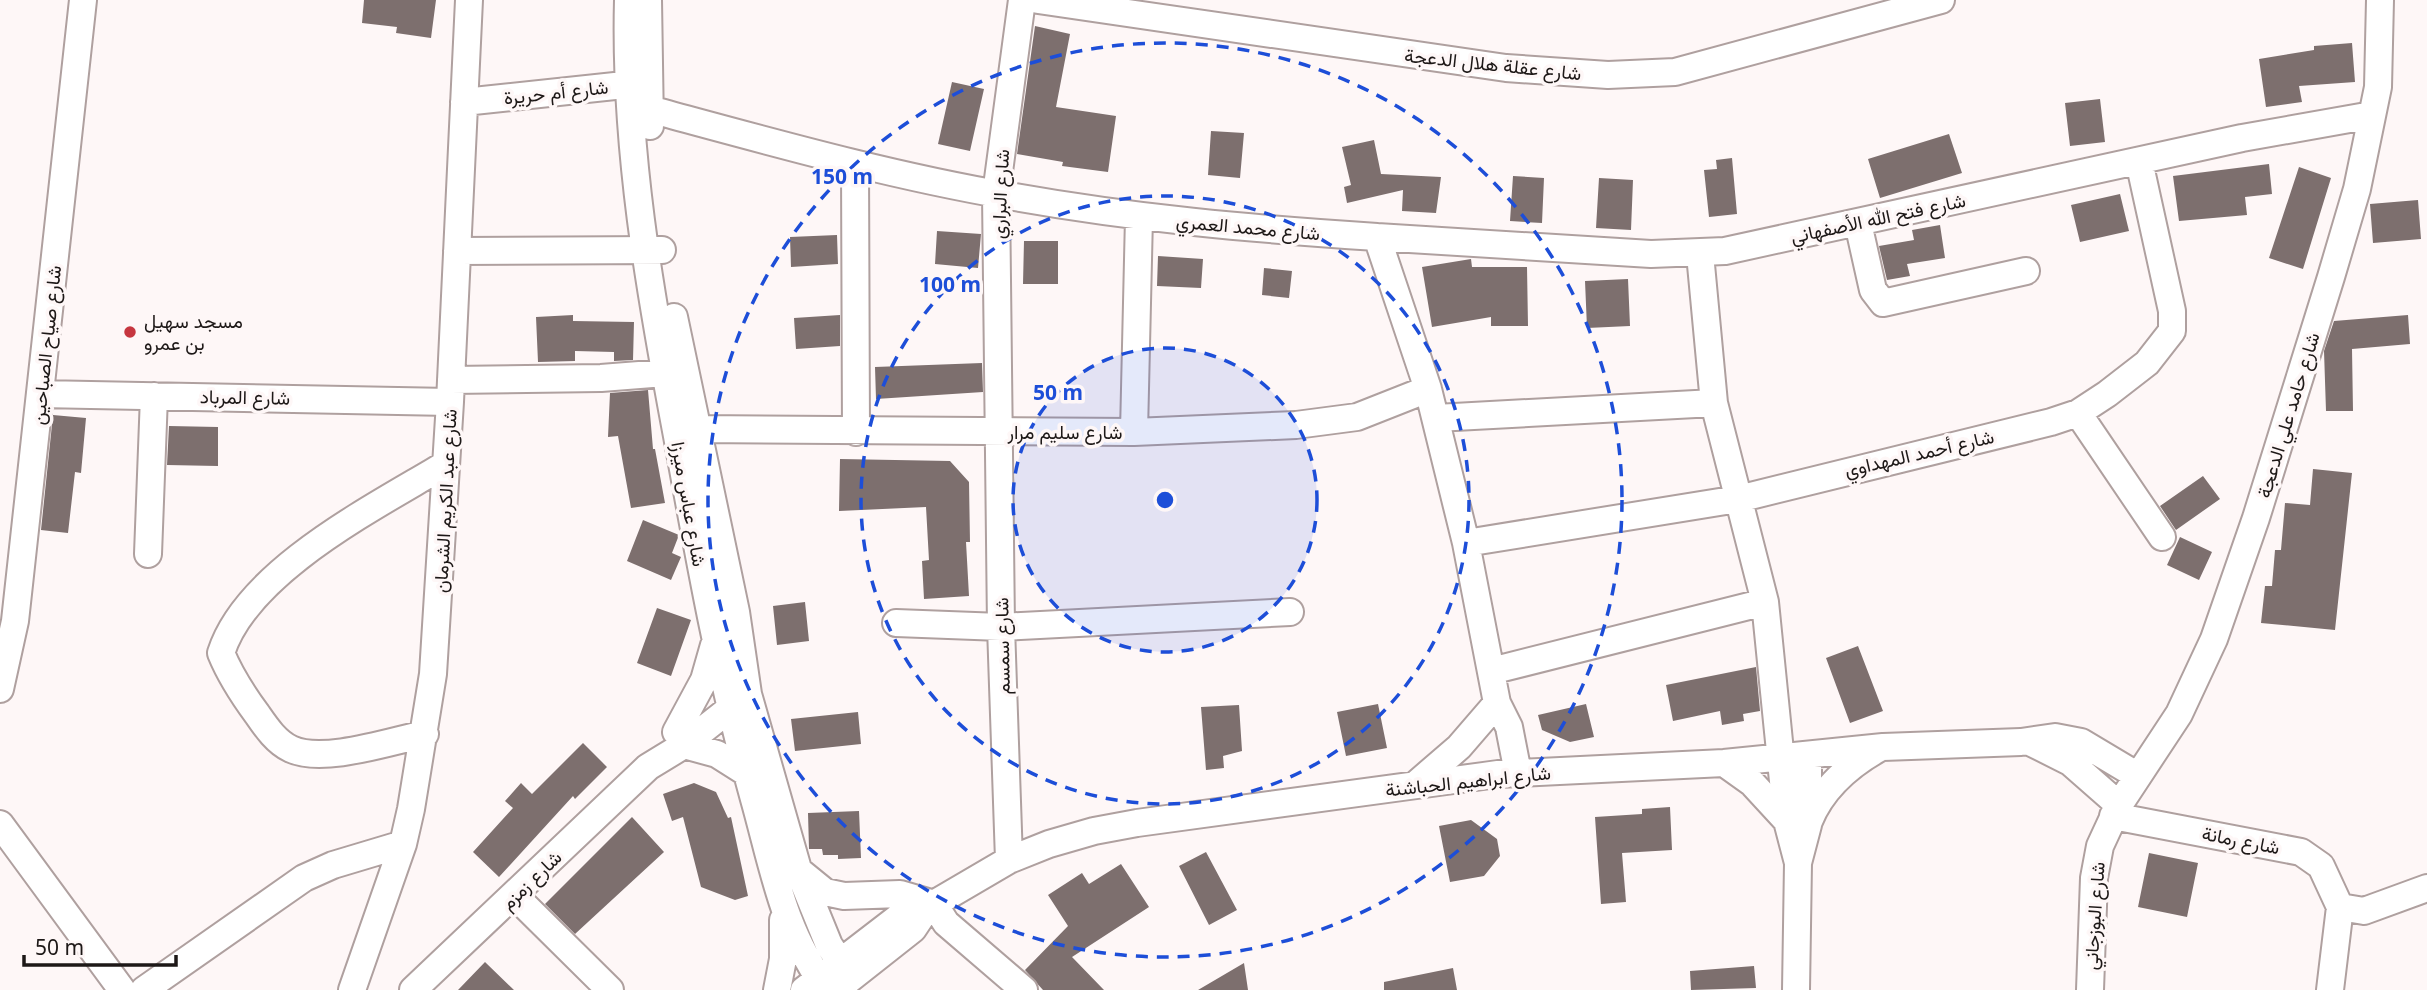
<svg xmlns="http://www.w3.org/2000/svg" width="2427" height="990" font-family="'Noto Sans',Vazirmatn,sans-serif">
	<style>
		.building { fill: #7d6f6e }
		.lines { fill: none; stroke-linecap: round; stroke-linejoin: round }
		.minor-casing { stroke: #afa09f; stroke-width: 30 }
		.minor { stroke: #fff; stroke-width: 26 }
		.ring { fill: none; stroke: #1d4ed8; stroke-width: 3.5; stroke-dasharray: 12 9 }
		.poi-dot { fill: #c6363f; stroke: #fef7f7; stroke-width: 2.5 }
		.labels { text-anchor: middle; stroke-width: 7; stroke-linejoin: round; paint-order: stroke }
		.street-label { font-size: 19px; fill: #1d1817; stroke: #fef7f7 }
		.poi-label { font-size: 19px; fill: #1d1817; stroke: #fef7f7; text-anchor: start }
		.centre { fill: #1d4ed8; stroke: #fef7f7; stroke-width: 3.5 }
		.ring-label { font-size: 21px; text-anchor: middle; font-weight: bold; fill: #1d4ed8; stroke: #fef7f7; stroke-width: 7; stroke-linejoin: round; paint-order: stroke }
	</style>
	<rect width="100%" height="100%" fill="#fef7f7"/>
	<path class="building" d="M364,0H436L431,38L396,33L397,27L362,23Z
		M1035,26L1070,34L1056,107L1116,116L1108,172L1062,166L1063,162L1017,154Z
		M2352,43L2355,82L2299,86L2302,102L2266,107L2259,59L2314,50V46Z
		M952,82L984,89L970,151L938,144Z
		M2100,99L2105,142L2070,146L2065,103Z
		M1211,131L1244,133L1240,178L1208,175Z
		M1949,134L1962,173L1880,198L1868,159Z
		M1374,140L1381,174L1441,177L1436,213L1402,211L1403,190L1347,203L1344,187L1351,185L1342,147Z
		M1732,158L1737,214L1709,217L1704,170L1717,169L1716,160Z
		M2269,164L2272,194L2245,197L2247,215L2179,221L2173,176Z
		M2299,167L2331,178L2303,269L2269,258Z
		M1513,176L1544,178L1542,223L1510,221Z
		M1599,178L1633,180L1631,230L1596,228Z
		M2120,194L2129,231L2080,242L2071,205Z
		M2418,200L2421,239L2373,243L2370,204Z
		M1940,225L1945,258L1907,264L1910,276L1887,280L1879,246L1914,240L1912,230Z
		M937,231L981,234L978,268L935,264Z
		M837,235L838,264L791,267L790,237Z
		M1024,241H1058V284H1023Z
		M1158,256L1203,259L1201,288L1157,286Z
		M1471,259L1472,267H1527L1528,326H1491V317L1432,327L1422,267Z
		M1264,268L1292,271L1289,298L1262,295Z
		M1628,279L1630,326L1587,328L1585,281Z
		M573,315V321L634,322L633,360L614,361V352L575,351V361L538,362L536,317Z
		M840,315V346L796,349L794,318Z
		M2408,315L2410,344L2352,349L2353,411H2326L2324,351L2334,321Z
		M982,363L983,392L876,399L875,367Z
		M648,390L653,449H655L665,503L631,508L618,436L608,437L610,393Z
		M53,415L86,418L81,473L75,472L68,533L41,530Z
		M169,426L218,427V466L167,465Z
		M840,459L950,461L969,482L970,542H966L969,596L924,599L922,561L929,560L926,507L839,511Z
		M2313,469L2352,473L2335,630L2261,623L2265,586H2272L2275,550H2281L2285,503L2310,505Z
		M2203,476L2220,499L2176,530L2160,506Z
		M643,520L679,535L672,553L681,557L671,580L627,561Z
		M2180,537L2212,552L2199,580L2167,565Z
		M805,602L809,641L777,645L773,606Z
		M657,608L691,620L671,676L637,663Z
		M1858,646L1883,711L1850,723L1826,658Z
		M1756,667L1760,711L1743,714L1744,721L1722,725L1720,711L1673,721L1666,685Z
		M1378,704L1387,748L1346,756L1337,712Z
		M1586,704L1594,737L1570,742L1542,730L1538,715Z
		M1239,705L1242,751L1223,756L1224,768L1206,770L1201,707Z
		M858,712L861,744L795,751L791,719Z
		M583,743L607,767L575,799L573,796L499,877L473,852L513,808L505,801L521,783L532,794Z
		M694,783L716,792L728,818L731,817L748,896L735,900L701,887L683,817L672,821L663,794Z
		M1670,807L1672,850L1622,853L1626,902L1601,904L1595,817L1642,814V809Z
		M859,811L861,858L838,859V855H823L822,849H809L808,813Z
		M632,817L664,852L575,934L545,904Z
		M1471,820L1497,839L1500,856L1484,876L1450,882L1439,826Z
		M1206,852L1237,910L1209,925L1179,866Z
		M2149,853L2198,863L2187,917L2138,907Z
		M1121,864L1149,907L1072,957L1104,990H1043L1025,970L1068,926L1048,895L1082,873L1089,884Z
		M485,962L514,990H458Z
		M1244,963L1248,990H1198Z
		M1754,966L1756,988L1691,990L1690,971Z
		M1453,968L1457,990H1384V982Z"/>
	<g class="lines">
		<defs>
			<path id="minor" d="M628,0C624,147 650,293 677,436C699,558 721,680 754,799C773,866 783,934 828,990
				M648,0L650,126
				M1038,0L1506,68L1608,75L1675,72L1941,0
				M464,102L643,83
				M649,109C768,141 887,175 1009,196C1131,218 1253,229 1377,237L1428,389L1466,543L1497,703L1509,727L1518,773
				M855,164L856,432
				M1858,223L1873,290L1883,303L2026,271
				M1377,237L1651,254L1725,251L2242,138L2372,115
				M457,251L662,250
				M1700,254L1714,403L1765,602L1787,821L1798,863
				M674,317L736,612L748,694L798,869L829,945L850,977
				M451,380L601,378L665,373
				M40,394L450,402
				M2078,413L2162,537
				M1436,418L1714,403
				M696,429L1134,432L1296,425L1357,417L1428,389
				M1134,432L1139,217
				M1466,543L1738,499L2051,422L2078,413L2107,394L2147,363L2172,331V311L2139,161
				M148,554L154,396
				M896,623L1001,627L1290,612
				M1491,671L1765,602
				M0,689L15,621L83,0
				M676,732L704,680L714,645
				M425,734C391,741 323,764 291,749C276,742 266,727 257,714C243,695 230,675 221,653C247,571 375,507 446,464
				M2030,742L2070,762L2119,805
				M684,745L717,754L747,773
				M1724,763L1752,783L1787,821
				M1415,785L1459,747L1497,703
				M2113,816L2301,852L2321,866L2340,907
				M1809,821C1822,789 1848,766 1878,749
				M0,824L122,990
				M1009,860L1001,627L996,194L1022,0
				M798,870L825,892L844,896L900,894L934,904L946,923L1024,990
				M515,896L610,990
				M2340,907L2364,911L2427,888
				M837,989L913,929L927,908
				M144,990L304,878L333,865L403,844
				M352,990L403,844L411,809L433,674L450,402L469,0
				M413,990L648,767L684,745L741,700
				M777,990L783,959V920
				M804,990L908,910L927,908L1009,860L1049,844L1094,831L1137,823L1498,774L1724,763L1883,747L2021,742L2055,737L2081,742L2138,776
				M1796,990L1798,863L1808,825V755
				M2090,990L2094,878L2100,846L2119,805L2179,714L2214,639L2256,518L2331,277L2357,189L2378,87L2380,0
				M2330,990L2340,907"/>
		</defs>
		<use href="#minor" class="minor-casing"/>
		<use href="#minor" class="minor"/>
	</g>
	<circle cx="1165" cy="500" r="152" fill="#1d4ed8" fill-opacity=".12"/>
	<g class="ring">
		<circle cx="1165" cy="500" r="152"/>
		<circle cx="1165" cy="500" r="304"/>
		<circle cx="1165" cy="500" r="457"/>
	</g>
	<circle class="poi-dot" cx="130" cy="332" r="7"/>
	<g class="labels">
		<g class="street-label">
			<text transform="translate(1493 64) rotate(6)" y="7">شارع عقلة هلال الدعجة</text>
			<text transform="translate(556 92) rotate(-6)" y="7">شارع أم حريرة</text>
			<text transform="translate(1000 194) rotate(-87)" y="7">شارع البراري</text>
			<text transform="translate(1878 218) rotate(-12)" y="7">شارع فتح الله الأصفهاني</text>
			<text transform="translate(1248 227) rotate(5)" y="7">شارع محمد العمري</text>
			<text transform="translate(46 345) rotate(-84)" y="7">شارع صياح الصباحين</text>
			<text transform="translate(245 397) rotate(1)" y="7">شارع المرباد</text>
			<text transform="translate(2288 415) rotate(-73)" y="7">شارع حامد علي الدعجة</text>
			<text x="1065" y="439">شارع سليم مرار</text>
			<text transform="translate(1919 453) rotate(-13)" y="7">شارع أحمد المهداوي</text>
			<text transform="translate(445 501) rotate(-87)" y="7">شارع عبد الكريم الشرمان</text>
			<text transform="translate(689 504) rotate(80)" y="7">شارع عباس ميرزا</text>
			<text transform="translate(1002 646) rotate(-91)" y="7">شارع سمسم</text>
			<text transform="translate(1468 781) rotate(-6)" y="7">شارع ابراهيم الحباشنة</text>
			<text transform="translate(2241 840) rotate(11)" y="7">شارع رمانة</text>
			<text transform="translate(531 880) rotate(-44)" y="7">شارع زمزم</text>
			<text transform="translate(2094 916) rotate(-86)" y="7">شارع البوزجاني</text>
		</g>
		<g class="poi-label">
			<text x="144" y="328">مسجد سهيل<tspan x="144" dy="22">بن عمرو</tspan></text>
		</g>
	</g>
	<circle cx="1165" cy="500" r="10" class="centre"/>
	<g class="ring-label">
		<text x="842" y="184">150 m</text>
		<text x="950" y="292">100 m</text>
		<text x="1058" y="400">50 m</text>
	</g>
	<path d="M24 955v10h152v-10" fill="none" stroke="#1d1817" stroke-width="3.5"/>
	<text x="35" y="955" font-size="21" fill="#1d1817" stroke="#fef7f7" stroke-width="5" paint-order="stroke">50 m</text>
</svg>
